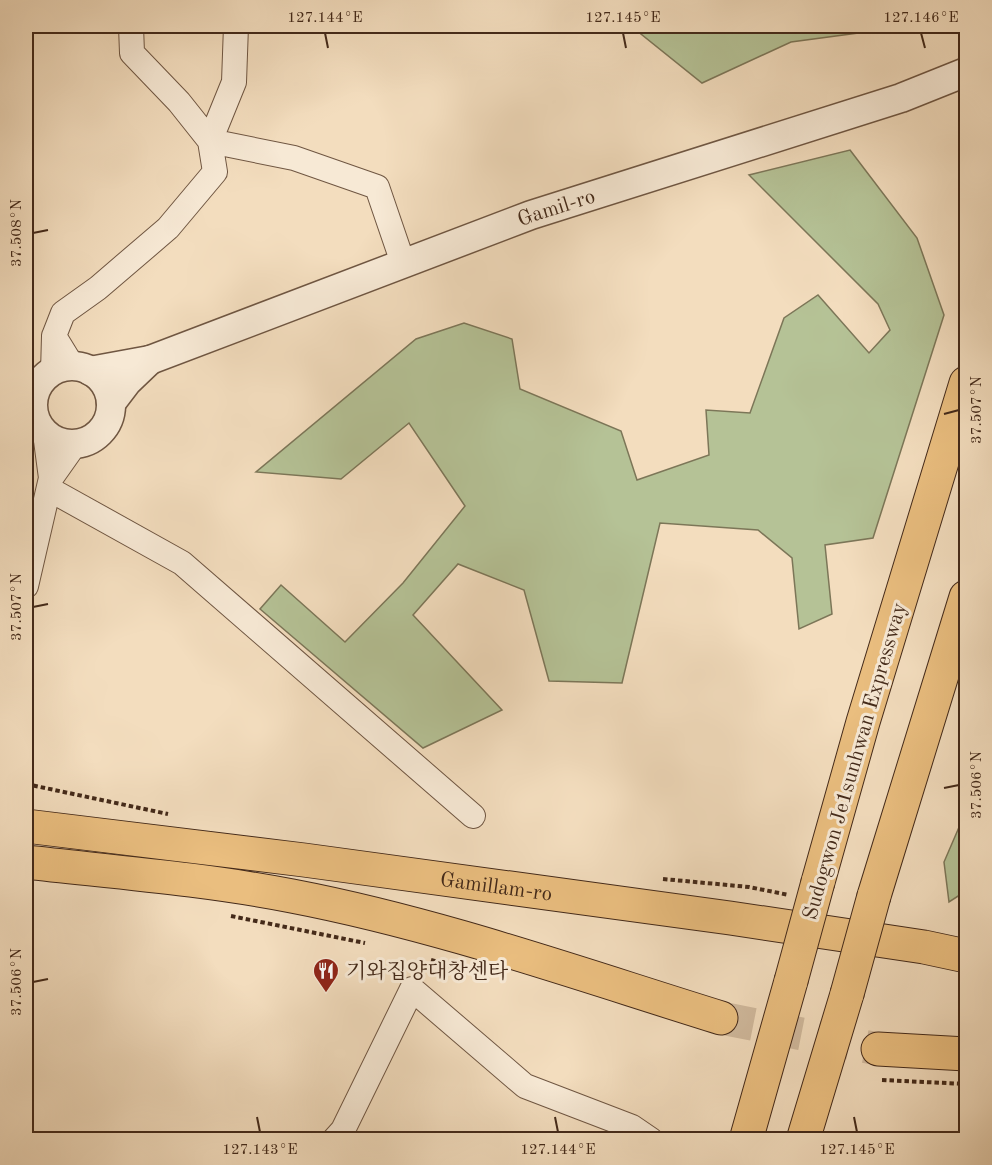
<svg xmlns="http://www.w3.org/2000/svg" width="992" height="1165" font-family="'Old Standard TT','Noto Serif KR',serif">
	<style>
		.green { fill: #b5c296; stroke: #7c7658; stroke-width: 1.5 }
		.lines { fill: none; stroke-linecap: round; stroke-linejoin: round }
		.primary-tunnel { stroke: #d0b99d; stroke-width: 33; stroke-dasharray: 33 16; stroke-linecap: butt }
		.minor-casing { stroke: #6f5642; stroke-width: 26 }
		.tertiary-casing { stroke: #6f5642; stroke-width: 31 }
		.primary-casing { stroke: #432919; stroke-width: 35 }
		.motorway-casing { stroke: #432919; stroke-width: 35 }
		.path { stroke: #432919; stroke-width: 4; stroke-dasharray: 4.5 3; stroke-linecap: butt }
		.minor { stroke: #f7e9d5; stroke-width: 24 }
		.tertiary { stroke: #f7e9d5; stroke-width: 28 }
		.primary { stroke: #eabe7f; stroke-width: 33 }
		.motorway { stroke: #eabe7f; stroke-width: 33 }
		.motorway-bridge-casing { stroke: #432919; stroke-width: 35; stroke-linecap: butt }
		.motorway-bridge { stroke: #eabe7f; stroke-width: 33 }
		.ticks { fill: none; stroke: #432919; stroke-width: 2 }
		.labels { text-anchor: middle; stroke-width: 6; stroke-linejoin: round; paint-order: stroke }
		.street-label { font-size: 21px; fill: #432919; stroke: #f7e9d5 }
		.poi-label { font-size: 21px; fill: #432919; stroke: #f7e9d5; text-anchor: start }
		.neatline { fill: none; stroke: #432919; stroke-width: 2 }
		.ticks-label { font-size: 15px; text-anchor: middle; fill: #432919 }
	</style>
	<rect width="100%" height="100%" fill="#f3ddbe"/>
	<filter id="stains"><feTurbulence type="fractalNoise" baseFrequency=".00333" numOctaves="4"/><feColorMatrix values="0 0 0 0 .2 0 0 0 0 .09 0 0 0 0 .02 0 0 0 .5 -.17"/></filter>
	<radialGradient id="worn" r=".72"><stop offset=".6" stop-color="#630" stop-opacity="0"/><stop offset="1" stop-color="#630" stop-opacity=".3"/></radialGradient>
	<path class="green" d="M631,26H911L791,42L702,83Z
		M850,150L917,238L944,315L873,538L825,545L832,614L799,629L792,558L758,530L660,523L622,683L549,681L524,590L458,564L413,615L502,710L423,748L260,609L281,585L345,642L403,583L465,506L409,423L341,479L256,472L416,339L464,323L512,339L520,389L621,431L637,480L709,455L706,410L750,413L784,318L818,295L869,353L890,330L878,304L749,175Z
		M966,811V891L949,902L944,862Z"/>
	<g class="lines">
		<path class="primary-tunnel" d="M721,1018L878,1049"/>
		<defs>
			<path id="minor" d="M236,26L234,82L210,141L294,158L377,187L403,263
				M54,336L63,313L98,288L168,228L215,172L210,141L179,102L132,53L131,26
				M53,372L54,336L73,367
				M51,478L75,444
				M49,489L182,563L473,816
				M26,586L51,478L45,433
				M334,1140L343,1130L412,989L525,1086L632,1127L651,1140"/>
			<g id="tertiary">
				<path id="s1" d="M150,360L531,215L901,98L966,72"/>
				<circle cx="72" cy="405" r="39"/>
				<path d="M90,371L150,360L127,382L111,403"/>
			</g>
			<g id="primary">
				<path id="s2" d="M26,826L304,860L730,918L924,947L966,956"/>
				<path d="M26,862C114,872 204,879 292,896C438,924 579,974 721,1018"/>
				<path d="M878,1049L966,1054"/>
			</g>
			<path id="motorway" d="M818,882L863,722L966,383
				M874,896L966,597
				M746,1140L791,981
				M803,1140L847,994"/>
		</defs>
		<use href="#minor" class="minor-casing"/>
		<use href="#tertiary" class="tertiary-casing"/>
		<use href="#primary" class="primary-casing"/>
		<use href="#motorway" class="motorway-casing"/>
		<path class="path" d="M26,784L168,814
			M663,879L749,887L789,895
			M231,916L365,943
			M431,960L469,971
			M882,1080L966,1084"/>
		<use href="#minor" class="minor"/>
		<use href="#tertiary" class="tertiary"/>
		<use href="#primary" class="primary"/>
		<use href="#motorway" class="motorway"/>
		<defs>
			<path id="motorway-bridge" d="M791,981L818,882
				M847,994L874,896"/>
		</defs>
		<use href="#motorway-bridge" class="motorway-bridge-casing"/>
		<use href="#motorway-bridge" class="motorway-bridge"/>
	</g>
	<path class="ticks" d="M325,33L328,48M623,33L626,48M921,33L925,48M33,233L48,230M944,414L959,410M33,607L48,604M944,788L959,785M33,982L48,979M257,1117L260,1132M555,1117L558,1132M854,1117L857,1132"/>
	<defs>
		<symbol id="restaurant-pin" viewBox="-11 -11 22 30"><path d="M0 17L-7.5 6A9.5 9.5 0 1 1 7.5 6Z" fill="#8f2418" stroke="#f7e9d5"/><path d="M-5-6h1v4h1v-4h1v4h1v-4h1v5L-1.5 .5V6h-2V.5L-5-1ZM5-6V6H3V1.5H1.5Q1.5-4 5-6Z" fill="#fff"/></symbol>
	</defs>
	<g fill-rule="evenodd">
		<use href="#restaurant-pin" x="311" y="956" width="30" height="40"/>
	</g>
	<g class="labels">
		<g class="street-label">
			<text dy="7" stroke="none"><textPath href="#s1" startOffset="434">Gamil-ro</textPath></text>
			<text transform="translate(854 761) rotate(-74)" y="7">Sudogwon Je1sunhwan Expressway</text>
			<text dy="7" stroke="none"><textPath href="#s2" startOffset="474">Gamillam-ro</textPath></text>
		</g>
		<g class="poi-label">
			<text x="346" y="978">기와집양대창센타</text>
		</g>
	</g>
	<rect width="992" height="1165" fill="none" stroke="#f3ddbe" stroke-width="66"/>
	<rect x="33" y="33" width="926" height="1099" class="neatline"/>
	<g class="ticks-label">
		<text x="325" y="22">127.144°E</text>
		<text x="623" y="22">127.145°E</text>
		<text x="921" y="22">127.146°E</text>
		<text transform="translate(16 233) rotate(-90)" y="5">37.508°N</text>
		<text transform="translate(976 410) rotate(-90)" y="5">37.507°N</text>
		<text transform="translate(16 607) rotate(-90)" y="5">37.507°N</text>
		<text transform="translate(976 785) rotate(-90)" y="5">37.506°N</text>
		<text transform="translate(16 982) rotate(-90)" y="5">37.506°N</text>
		<text x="260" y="1154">127.143°E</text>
		<text x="558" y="1154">127.144°E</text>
		<text x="857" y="1154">127.145°E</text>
	</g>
	<rect width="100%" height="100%" filter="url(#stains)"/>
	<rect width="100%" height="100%" fill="url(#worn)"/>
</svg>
